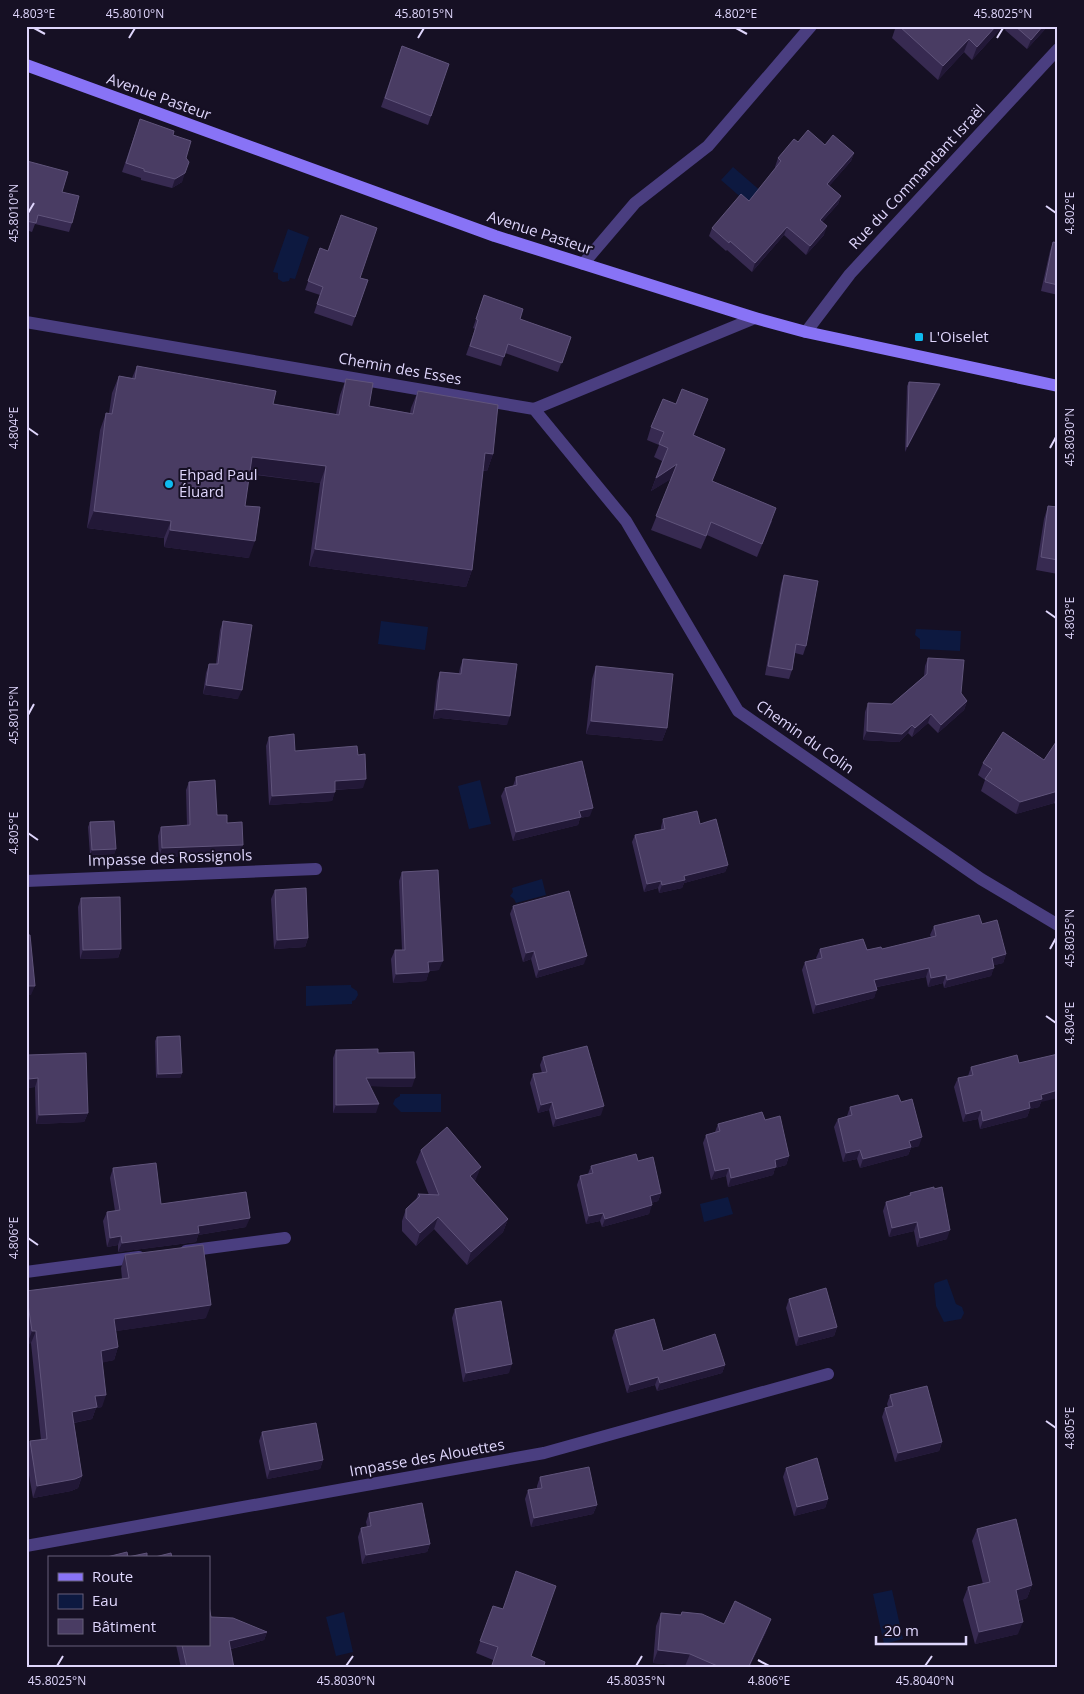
<svg xmlns="http://www.w3.org/2000/svg" width="1084" height="1694" font-family="'Open Sans',sans-serif">
	<style>
		.water { fill: #0d1940 }
		.lines { fill: none; stroke-linecap: round; stroke-linejoin: round }
		.service { stroke: #4a3e80; stroke-width: 12 }
		.minor { stroke: #4a3e80; stroke-width: 12 }
		.secondary { stroke: #8873f6; stroke-width: 12 }
		.wall { fill: #372a51 }
		.shaded-wall { fill: #221837 }
		.building { fill: #493c63; stroke: #60547b }
		.ticks { fill: none; stroke: #dfd6fc; stroke-width: 2 }
		.poi-dot { fill: #0fbaef; stroke: #161024; stroke-width: 2 }
		.labels { text-anchor: middle; stroke-width: 4; stroke-linejoin: round; paint-order: stroke }
		.street-label { font-size: 15px; fill: #dfd6fc; stroke: #161024 }
		.poi-label { font-size: 15px; fill: #dfd6fc; stroke: #161024; text-anchor: start }
		.neatline { fill: none; stroke: #dfd6fc; stroke-width: 2 }
		.ticks-label { font-size: 12px; text-anchor: middle; fill: #dfd6fc }
	</style>
	<rect width="100%" height="100%" fill="#161024"/>
	<path class="water" d="M733,167L763,193L752,207L721,180Z
		M288,229L309,237L295,279L290,278L289,281L283,282L278,279V273L273,272Z
		M381,621L428,627L425,650L378,644Z
		M916,629L961,631L960,651L920,649V639L915,635Z
		M480,780L491,824L469,829L458,786Z
		M542,879L546,895L516,903L514,899L510,896L513,892L512,888Z
		M351,985V987L357,991L358,995L355,1000L352,1001V1004L306,1006V986Z
		M400,1094H441V1112H401L393,1104L395,1099L400,1096Z
		M728,1197L733,1214L704,1222L700,1204Z
		M947,1279L956,1304L962,1307L964,1313L961,1319L944,1322L936,1306L934,1285L935,1283Z
		M892,1590L903,1639L884,1644L873,1594Z
		M344,1612L353,1652L336,1656L326,1617Z"/>
	<g class="lines">
		<path class="service" d="M583,264L635,203L708,146L811,26"/>
		<path class="minor" d="M26,322L534,409L755,318
			M806,332L850,274L1058,49
			M534,409L626,521L738,711L981,879L1058,925
			M26,881L316,869
			M186,1251L285,1238
			M26,1272L139,1257
			M26,1546L544,1453L828,1374"/>
		<path class="secondary" d="M26,65L495,236L755,318L806,332L1058,386"/>
	</g>
	<path class="wall" d="M896,26H1003L972,60L964,52L938,80L892,38Z
		M1007,26H1048L1027,49L1005,30Z
		M402,46L449,64L428,125L381,107Z
		M140,119L173,135L186,158L182,182L172,188L141,180V178L122,172Z
		M798,142L825,145L854,153L851,161L829,186L841,196L838,204L822,222L824,235L806,255L784,235L752,272L727,250L726,251L709,236L712,228L749,201L776,168L775,167L778,158Z
		M26,164L62,192L72,223L69,232L35,224L32,232L26,230Z
		M1053,242L1058,243V295L1041,291L1050,251Z
		M320,248L360,278L368,280L352,326L314,313L320,295L305,290Z
		M484,295L520,319L571,337L558,372L505,353L501,366L466,355L475,329L473,328Z
		M137,366L273,404L336,414L340,395L346,379L369,406L410,413L411,408L418,391L493,454L487,471H483L472,570L466,587L309,566L320,483L249,474L245,506L249,558L164,547V538L87,528L100,430L106,413H109L112,393L119,376L132,378Z
		M909,382L939,388L905,452L907,386Z
		M708,399L694,435L725,449L712,481L772,521L757,557L707,535L701,549L651,530L672,478L651,491L662,461L654,457L659,445L647,440L651,427L676,404Z
		M1048,506L1058,507V574L1036,570L1044,519Z
		M784,575L806,646L803,655L795,653L792,670L789,679L765,675L781,584Z
		M223,621L238,699L203,694L206,673L209,664H216L220,630Z
		M928,658L967,701L964,710L938,733L928,723L912,737L908,733L899,742L863,740L865,712L868,703L892,704L924,676L925,666Z
		M463,659L507,725L441,718L433,719L437,681L440,672L459,673L460,668Z
		M596,666L667,728L662,741L586,734L592,679Z
		M269,737L295,751L363,788L335,790L332,801L269,805L266,746Z
		M1058,739V806L1054,803L1016,814L981,791L985,780L978,775L983,763L1044,760Z
		M516,777L590,816L580,818L578,825L513,841L501,796L505,788L513,786Z
		M189,782L217,815L227,823L240,854L159,857L158,836L161,827L187,826L186,790Z
		M663,819L700,824L728,865L725,872L684,883L682,888L659,893L658,888L644,892L632,842L635,835L661,830V827Z
		M90,822L116,849L114,854L90,855L88,827Z
		M402,872L439,970L429,971L426,981L393,983L391,959L395,950H402L399,881Z
		M275,890L308,938L305,947L274,949L271,899Z
		M81,898L121,949L118,958L80,959L78,907Z
		M513,906L584,964L536,978L531,959L523,962L510,914Z
		M982,924L1006,954L1003,963L994,965L991,976L944,988L943,983L928,987L926,977L877,987L874,998L813,1014L802,970L805,962L817,959L816,958L820,949H882L931,937L930,935L934,926Z
		M157,1037L182,1073L180,1078H156L155,1041Z
		M336,1050L378,1053L412,1087L370,1086L376,1113H333V1058Z
		M28,1055L88,1113L84,1122L36,1124L35,1087L26,1088V1061Z
		M543,1057L601,1115L553,1127L549,1110L538,1113L530,1083L533,1074L542,1073L540,1065Z
		M1019,1063L1041,1102L1039,1107L1030,1109L1027,1117L980,1129L978,1119L963,1122L954,1087L958,1078L968,1076L971,1067Z
		M901,1102L919,1146L911,1148L908,1155L860,1168L857,1159L843,1162L834,1127L838,1119L847,1116L850,1107Z
		M765,1120L789,1156L786,1165L775,1168L773,1175L728,1187L726,1176L711,1180L703,1143L706,1135L715,1132L718,1124Z
		M421,1150L476,1179L474,1181L508,1219L503,1232L467,1265L434,1229L416,1246L402,1231V1221L406,1209L416,1200L418,1194L429,1195L416,1162Z
		M638,1161L661,1193L658,1201L651,1203L649,1214L602,1227L600,1221L586,1224L577,1185L580,1176L588,1174L591,1166Z
		M113,1168L161,1204L246,1227L198,1235L196,1242L118,1252V1245L107,1247L103,1221L107,1212L115,1211L110,1178Z
		M934,1189L947,1239L917,1247L914,1231L889,1237L883,1211L886,1202L909,1196L910,1193Z
		M125,1255L206,1318L116,1331L118,1347L114,1360L103,1362L102,1407L96,1408L92,1419L74,1423L82,1476L78,1488L71,1491L33,1498L26,1458V1452L30,1441L41,1440L31,1343L27,1344L26,1335V1291L122,1279L121,1268Z
		M789,1299L837,1327L834,1336L796,1346L786,1308Z
		M455,1309L509,1373L463,1382L452,1318Z
		M615,1330L663,1351L725,1365L722,1373L657,1391L655,1385L627,1393L612,1338Z
		M890,1395L942,1442L939,1451L895,1462L882,1417L885,1408L888,1407L887,1404Z
		M262,1432L323,1460L320,1469L267,1479L259,1441Z
		M786,1468L828,1499L825,1508L794,1516L783,1477Z
		M540,1477L597,1505L593,1514L531,1527L525,1499L528,1490L537,1488V1486Z
		M369,1513L430,1544L427,1552L362,1564L358,1537L361,1528L367,1527L366,1522Z
		M977,1529L1032,1585L1027,1598L1018,1601V1634L975,1644L963,1600L968,1587L983,1584L972,1541Z
		M493,1606L531,1656L493,1660L476,1653Z
		M682,1612L724,1624L771,1619L766,1632L749,1668H688L685,1666L653,1663L656,1626L661,1613L681,1615Z
		M211,1617L267,1632L264,1640L231,1649L234,1668H181L176,1645H209Z"/>
	<path class="shaded-wall" d="M996,26H1003L972,60L977,47Z
		M1043,26H1048L1027,49L1031,40Z
		M969,39L964,52L938,80L943,66Z
		M854,153L851,161L824,192L827,184Z
		M185,173L182,182L172,188L175,179Z
		M841,196L838,204L817,228L820,220Z
		M827,226L824,235L806,255L810,246Z
		M787,227L784,235L752,272L755,263Z
		M940,384L939,388L905,452L907,447Z
		M485,453L493,454L487,471L478,470Z
		M252,457L326,466L320,483L246,473Z
		M677,464L673,478L651,491L656,478Z
		M94,511L171,521L164,538L87,528Z
		M170,530L255,541L249,558L164,547Z
		M315,549L472,570L466,587L309,566Z
		M206,685L242,690L238,699L203,694Z
		M967,701L964,710L938,733L941,725Z
		M444,709L510,716L507,725L441,718L433,719L436,710Z
		M931,714L928,723L912,737L915,728Z
		M591,721L667,728L662,741L586,734Z
		M912,725L908,733L899,742L863,740L867,731Z
		M366,779L363,788L331,790L335,781Z
		M1058,791L1054,803L1016,814L1020,802Z
		M335,792L332,801L269,805L272,796Z
		M593,808L590,816L580,818L578,825L513,841L516,832L579,811Z
		M243,845L240,854L159,857L162,848Z
		M116,849L114,854L90,855L92,850Z
		M728,865L725,872L684,883L682,888L659,893L662,885L684,876Z
		M661,881L658,888L644,892L647,884Z
		M308,938L305,947L274,949L277,940Z
		M121,949L118,958L80,959L83,950Z
		M534,951L531,959L523,962L526,953Z
		M1006,954L1003,963L988,967L992,958Z
		M587,956L584,964L536,978L539,970Z
		M443,961L439,970L425,971L428,962Z
		M929,968L926,977L871,988L874,980Z
		M994,968L991,976L944,988L947,980Z
		M429,972L426,981L393,983L396,974Z
		M946,975L943,983L928,987L931,978Z
		M26,986H35L31,995H26Z
		M877,990L874,998L813,1014L816,1005Z
		M182,1073L180,1078H156L158,1074Z
		M38,1078L35,1087L26,1088L29,1079Z
		M366,1078H415L412,1087L363,1086Z
		M1058,1090V1098L1041,1102L1039,1107L1030,1109L1027,1117L980,1129L983,1121L1029,1102L1041,1095Z
		M552,1102L549,1110L538,1113L541,1105Z
		M379,1104L376,1113H333L336,1105Z
		M604,1106L601,1115L553,1127L556,1119Z
		M981,1110L978,1119L963,1122L966,1114Z
		M88,1113L84,1122L36,1124L39,1115Z
		M922,1137L919,1146L911,1148L908,1155L860,1168L863,1159L909,1141Z
		M860,1150L857,1159L843,1162L846,1153Z
		M789,1156L786,1165L775,1168L773,1175L728,1187L731,1178L775,1160Z
		M481,1167L476,1179L465,1188L470,1176Z
		M729,1168L726,1176L711,1180L715,1171Z
		M661,1193L658,1201L647,1204L650,1196Z
		M652,1205L649,1214L602,1227L605,1219Z
		M603,1213L600,1221L586,1224L589,1216Z
		M438,1217L434,1229L416,1246L420,1233Z
		M250,1218L246,1227L198,1235L196,1242L118,1252L122,1243L198,1226Z
		M508,1219L503,1232L467,1265L471,1252Z
		M917,1222L914,1231L889,1237L892,1228Z
		M950,1230L947,1239L917,1247L920,1238Z
		M121,1236L118,1245L107,1247L110,1238Z
		M211,1305L206,1318L110,1332L114,1319Z
		M837,1327L834,1336L796,1346L799,1337Z
		M32,1331H36L31,1343L27,1344Z
		M118,1347L114,1360L97,1364L101,1351Z
		M512,1364L509,1373L463,1382L466,1373Z
		M725,1365L722,1373L657,1391L660,1383Z
		M658,1377L655,1385L627,1393L630,1385Z
		M106,1395L102,1407L96,1408L92,1419L67,1424L72,1412L95,1396Z
		M942,1442L939,1451L895,1462L898,1453Z
		M323,1460L320,1469L267,1479L270,1470Z
		M82,1476L78,1488L71,1491L33,1498L37,1486Z
		M828,1499L825,1508L794,1516L797,1507Z
		M597,1505L593,1514L531,1527L534,1518Z
		M430,1544L427,1552L362,1564L366,1555Z
		M1032,1585L1027,1598L1012,1603L1016,1590Z
		M771,1619L766,1632L749,1668H748Z
		M1023,1622L1018,1634L975,1644L979,1632Z
		M267,1632L264,1640L226,1650L229,1641Z
		M658,1650L690,1654L685,1666L653,1663Z"/>
	<path class="building" d="M899,26H996L977,47L969,39L943,66Z
		M1015,26H1043L1031,40Z
		M402,46L449,64L431,116L385,98Z
		M140,119L174,131L173,135L191,141L186,158L189,162L185,173L175,179L144,171V169L126,163Z
		M808,130L825,145L833,135L854,153L827,184L841,196L820,220L827,226L810,246L787,227L755,263L730,241L729,243L712,228L741,194L749,201L781,161L778,158L794,139L798,142Z
		M27,161L68,172L62,192L79,196L72,223L38,215L36,223L26,221V166Z
		M341,215L377,228L360,278L368,280L355,317L317,304L323,287L308,281L320,248L328,251Z
		M1053,242L1058,243V285L1045,282Z
		M484,295L523,309L520,319L571,337L562,363L508,344L504,357L470,346L478,320L476,319Z
		M137,366L276,391L273,404L339,415L346,379L373,383L369,406L413,414L418,391L498,405L493,454L485,453L472,570L315,549L326,466L252,457L245,506L260,507L255,541L170,530L171,521L94,511L106,413L112,414L119,376L135,379Z
		M909,382L940,384L907,447Z
		M682,389L708,399L693,435L725,449L712,481L776,508L762,544L711,522L706,536L656,516L677,464L656,478L668,448L659,444L664,432L651,427L663,399L676,404Z
		M1048,506L1058,507V560L1041,557Z
		M784,575L818,581L806,646L796,644L792,670L768,666Z
		M223,621L252,625L242,690L206,685L209,664H218Z
		M928,658L964,660L961,693L967,701L941,725L931,714L915,728L912,725L902,734L867,731L868,703L892,704L927,674Z
		M463,659L517,664L510,716L444,709L436,710L440,672L461,674Z
		M596,666L673,674L667,728L591,721Z
		M1003,732L1044,760L1058,739V791L1020,802L985,779L992,769L983,763Z
		M294,734L295,751L357,746L358,755L365,754L366,779L335,781V792L272,796L269,737Z
		M582,761L593,808L579,811L581,817L516,832L505,788L517,785L516,777Z
		M215,780L217,815H227V823L242,822L243,845L162,848L161,827L190,825L189,782Z
		M697,811L700,824L716,819L728,865L684,876L685,880L662,885L661,881L647,884L635,835L665,829L663,819Z
		M114,821L116,849L92,850L90,822Z
		M438,870L443,961L428,962L429,972L396,974L395,950H405L402,872Z
		M306,888L308,938L277,940L275,890Z
		M569,891L587,956L539,970L534,951L526,953L513,906Z
		M120,897L121,949L83,950L81,898Z
		M979,915L982,924L997,920L1006,954L992,958L994,968L947,980L946,975L931,978L929,968L874,980L877,990L816,1005L805,962L822,958L820,949L863,939L867,950L881,947L882,949L936,936L934,926Z
		M26,935H30L35,986H26Z
		M180,1036L182,1073L158,1074L157,1037Z
		M587,1046L604,1106L556,1119L552,1102L541,1105L533,1074L547,1072L543,1057Z
		M378,1049V1053L414,1052L415,1078H366L379,1104L336,1105V1050Z
		M86,1053L88,1113L39,1115L38,1078L29,1079L28,1055Z
		M1058,1054V1090L1041,1095L1042,1099L1029,1102L1030,1108L983,1121L981,1110L966,1114L958,1078L973,1075L971,1067L1017,1055L1019,1063Z
		M898,1095L901,1102L912,1099L922,1137L909,1141L911,1147L863,1159L860,1150L846,1153L838,1119L852,1115L850,1107Z
		M762,1112L765,1120L780,1116L789,1156L775,1160L776,1167L731,1178L729,1168L715,1171L706,1135L720,1131L718,1124Z
		M447,1127L481,1167L470,1176L508,1219L471,1252L438,1217L420,1233L406,1218V1209L420,1196L418,1194L439,1195L421,1150Z
		M636,1154L638,1161L653,1157L661,1193L650,1196L652,1205L605,1219L603,1213L589,1216L580,1176L593,1173L591,1166Z
		M156,1163L161,1204L246,1192L250,1218L198,1226L199,1233L122,1243L121,1236L110,1238L107,1212L120,1210L113,1168Z
		M934,1187V1189L942,1187L950,1230L920,1238L917,1222L892,1228L886,1202L911,1195L910,1193Z
		M203,1245L211,1305L114,1319L118,1347L101,1351L106,1395L95,1396L97,1407L72,1412L82,1476L75,1479L37,1486L30,1441L47,1439L36,1331H32L26,1291L129,1278L125,1255Z
		M826,1288L837,1327L799,1337L789,1299Z
		M501,1301L512,1364L466,1373L455,1309Z
		M654,1319L663,1351L715,1334L725,1365L660,1383L658,1377L630,1385L615,1330Z
		M927,1386L942,1442L898,1453L885,1408L893,1406L890,1395Z
		M316,1423L323,1460L270,1470L262,1432Z
		M817,1458L828,1499L797,1507L786,1468Z
		M589,1467L597,1505L534,1518L528,1490L542,1488L540,1477Z
		M422,1503L430,1544L366,1555L361,1528L371,1526L369,1513Z
		M1016,1519L1032,1585L1016,1590L1023,1622L979,1632L968,1587L990,1582L977,1529Z
		M127,1552L128,1557L147,1553V1558H103Z
		M171,1553L172,1558H151Z
		M516,1571L556,1586L531,1656L545,1662L543,1668H491L498,1647L480,1641L493,1606L503,1609Z
		M735,1601L771,1619L748,1668H722L690,1654L658,1650L661,1613L681,1615L682,1612L702,1614L724,1624Z
		M209,1606L211,1617L233,1618L267,1632L229,1641L234,1668H187L182,1645H209Z"/>
	<path class="ticks" d="M34,28L45,34M736,28L747,34M129,38L135,28M418,38L424,28M997,38L1003,28M1046,206L1056,213M28,213L34,203M28,428L38,435M1050,448L1056,437M1046,611L1056,618M28,715L34,704M28,833L38,840M1050,949L1056,938M1046,1016L1056,1023M28,1238L38,1245M1046,1421L1056,1428M758,1660L769,1666M57,1666L63,1656M346,1666L353,1656M636,1666L642,1656M925,1666L932,1656"/>
	<g class="poi-dot">
		<rect x="914" y="332" width="10" height="10" rx="2.5"/>
		<circle cx="169" cy="484" r="5"/>
	</g>
	<g class="labels">
		<g class="street-label">
			<text transform="translate(159 97) rotate(20)" y="5">Avenue Pasteur</text>
			<text transform="translate(917 177) rotate(-47)" y="5">Rue du Commandant Israël</text>
			<text transform="translate(540 233) rotate(18)" y="5">Avenue Pasteur</text>
			<text transform="translate(400 369) rotate(10)" y="5">Chemin des Esses</text>
			<text transform="translate(805 737) rotate(35)" y="5">Chemin du Colin</text>
			<text transform="translate(170 858) rotate(-2)" y="5">Impasse des Rossignols</text>
			<text transform="translate(427 1458) rotate(-10)" y="5">Impasse des Alouettes</text>
		</g>
		<g class="poi-label">
			<text x="929" y="342">L'Oiselet</text>
			<text x="179" y="480">Ehpad Paul<tspan x="179" dy="17">Éluard</tspan></text>
		</g>
	</g>
	<rect width="1084" height="1694" fill="none" stroke="#161024" stroke-width="55"/>
	<rect x="48" y="1556" width="162" height="90" fill="#161024" stroke="#665f7a"/>
	<rect x="58" y="1573" width="25" height="8" fill="#8873f6" stroke="#665f7a"/>
	<text x="92" y="1582" font-size="15" fill="#dfd6fc">Route</text>
	<rect x="58" y="1594" width="25" height="15" fill="#0d1940" stroke="#665f7a"/>
	<text x="92" y="1606" font-size="15" fill="#dfd6fc">Eau</text>
	<rect x="58" y="1619" width="25" height="15" fill="#493c63" stroke="#665f7a"/>
	<text x="92" y="1632" font-size="15" fill="#dfd6fc">Bâtiment</text>
	<path d="M876 1636v8h90v-8" fill="none" stroke="#dfd6fc" stroke-width="2.5"/>
	<text x="884" y="1636" font-size="15" fill="#dfd6fc" stroke="#161024" stroke-width="4" paint-order="stroke">20 m</text>
	<rect x="28" y="28" width="1028" height="1638" class="neatline"/>
	<g class="ticks-label">
		<text x="34" y="18">4.803°E</text>
		<text x="135" y="18">45.8010°N</text>
		<text x="424" y="18">45.8015°N</text>
		<text x="736" y="18">4.802°E</text>
		<text x="1003" y="18">45.8025°N</text>
		<text transform="translate(1070 213) rotate(-90)" y="4">4.802°E</text>
		<text transform="translate(14 213) rotate(-90)" y="4">45.8010°N</text>
		<text transform="translate(14 428) rotate(-90)" y="4">4.804°E</text>
		<text transform="translate(1070 437) rotate(-90)" y="4">45.8030°N</text>
		<text transform="translate(1070 618) rotate(-90)" y="4">4.803°E</text>
		<text transform="translate(14 715) rotate(-90)" y="4">45.8015°N</text>
		<text transform="translate(14 833) rotate(-90)" y="4">4.805°E</text>
		<text transform="translate(1070 938) rotate(-90)" y="4">45.8035°N</text>
		<text transform="translate(1070 1023) rotate(-90)" y="4">4.804°E</text>
		<text transform="translate(14 1238) rotate(-90)" y="4">4.806°E</text>
		<text transform="translate(1070 1428) rotate(-90)" y="4">4.805°E</text>
		<text x="57" y="1685">45.8025°N</text>
		<text x="346" y="1685">45.8030°N</text>
		<text x="636" y="1685">45.8035°N</text>
		<text x="769" y="1685">4.806°E</text>
		<text x="925" y="1685">45.8040°N</text>
	</g>
</svg>
